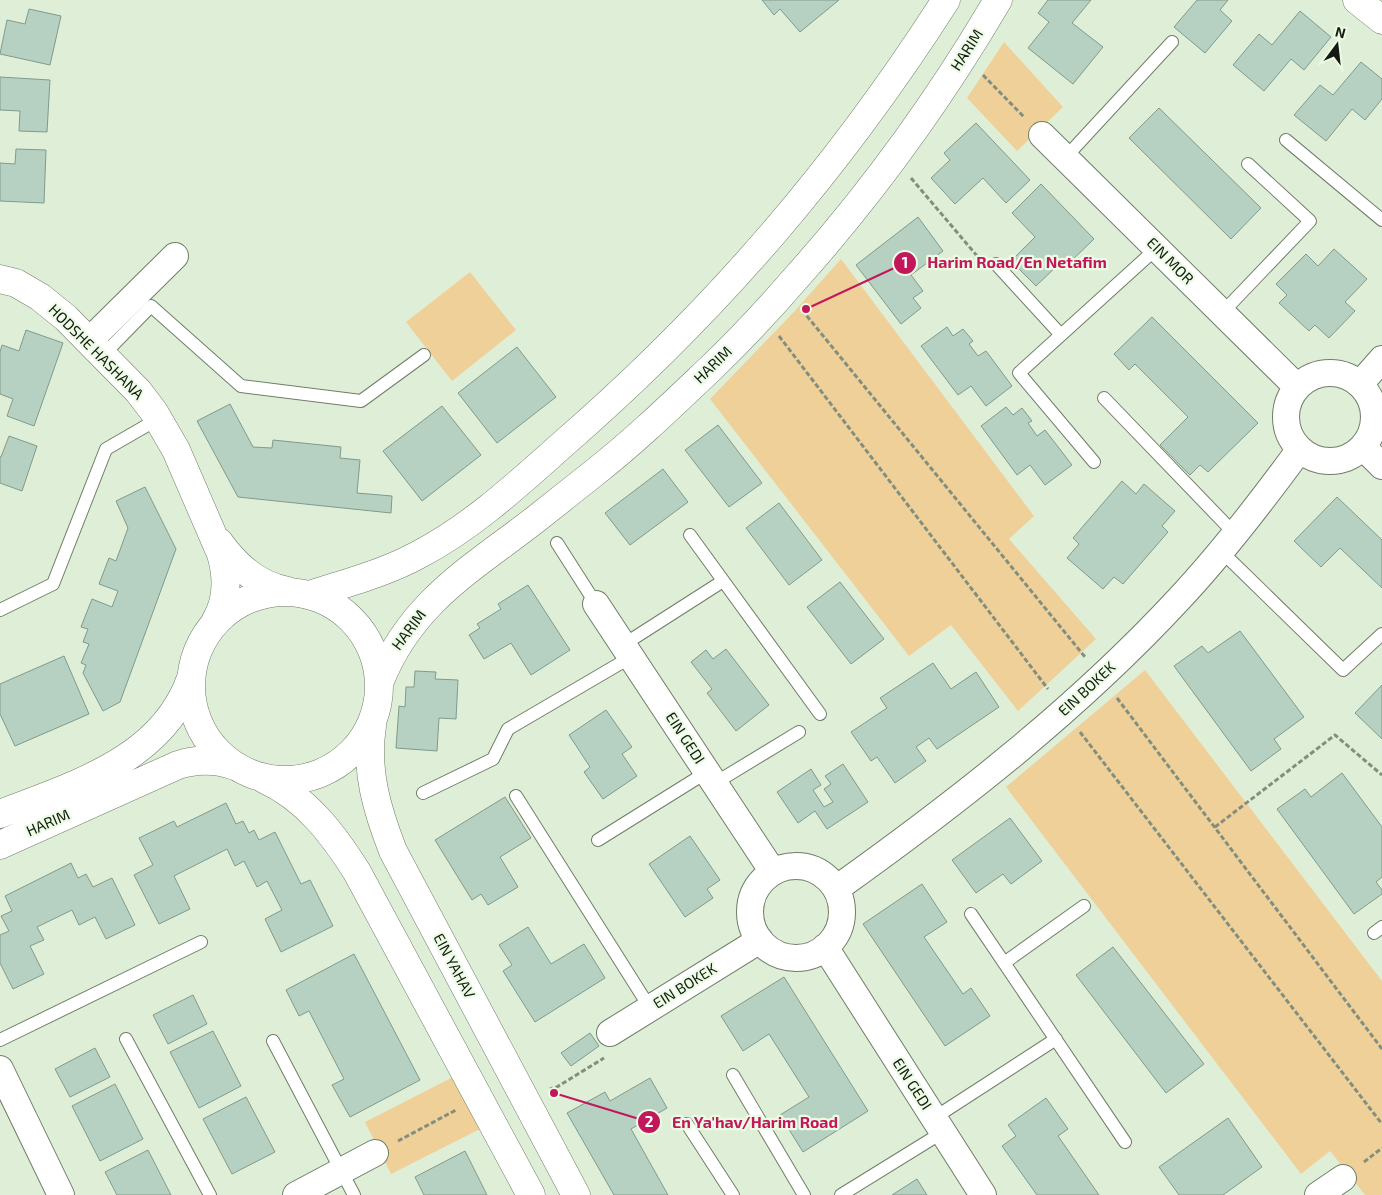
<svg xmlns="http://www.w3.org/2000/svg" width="1382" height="1195" font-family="'Exo 2',sans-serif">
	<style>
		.green { fill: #efd099 }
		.building { fill: #b6d1c2; stroke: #809a8b }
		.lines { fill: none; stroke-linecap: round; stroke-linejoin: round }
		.service-casing { stroke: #707e68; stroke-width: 14 }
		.minor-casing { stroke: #707e68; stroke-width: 28 }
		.tertiary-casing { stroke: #707e68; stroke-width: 29 }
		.path { stroke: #838f7e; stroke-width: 3; stroke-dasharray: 5 2.5; stroke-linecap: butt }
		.service { stroke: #fff; stroke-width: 12 }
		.minor { stroke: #fff; stroke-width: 26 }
		.tertiary { stroke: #fff; stroke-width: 28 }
		.labels { text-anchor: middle; stroke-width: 4.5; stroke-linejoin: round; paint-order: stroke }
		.street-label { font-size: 15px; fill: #141a12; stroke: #ecfce4 }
		.leader { fill: none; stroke: #c2185b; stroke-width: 2 }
		.callout-dot { fill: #c2185b; stroke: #ecfce4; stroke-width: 2 }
		.mark-label { font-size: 15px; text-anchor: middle; font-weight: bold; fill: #fff }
		.callout-label { font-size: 16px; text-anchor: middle; font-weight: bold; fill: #c2185b; stroke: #ecfce4; stroke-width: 4.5; stroke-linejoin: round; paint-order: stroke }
	</style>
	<rect width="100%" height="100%" fill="#dfefd7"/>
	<path class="green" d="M1004,42L1063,107L1017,151L967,98Z
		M841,259L1034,516L1009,539L1096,639L1018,711L951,625L909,656L710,399L791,315Z
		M470,272L516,330L452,381L406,322Z
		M1145,670L1382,981V1195H1365L1330,1151L1301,1174L1006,787Z
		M457,1075L484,1127L391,1174L365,1122Z"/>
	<path class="building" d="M762,0H839L800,32L780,9L774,15Z
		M1048,0H1091L1072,23L1103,47L1073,84L1028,48L1049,22L1038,13Z
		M1197,0H1228L1220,10L1232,21L1205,53L1174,27Z
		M29,9L61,16L50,65L0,54L7,20L25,24Z
		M1300,11L1331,37L1304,70L1291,59L1264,91L1233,65L1259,34L1272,45Z
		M1361,62L1382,79V99L1365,120L1352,109L1326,141L1294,115L1320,85L1333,95Z
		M0,77L50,80L47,132L19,131L20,111L0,110Z
		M1159,108L1261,208L1231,239L1129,138Z
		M976,123L1030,180L1006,203L983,178L955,204L931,178L950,160L944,153Z
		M16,149L46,150L44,203L0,201V163L15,164Z
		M1041,184L1094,239L1065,267L1061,262L1036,286L1011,261L1035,237L1012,213Z
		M918,217L943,251L911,275L923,291L913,298L921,308L901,324L856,265Z
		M1334,249L1367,279L1345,302L1355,311L1329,338L1315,325L1309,331L1279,303L1287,295L1276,284L1306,254L1318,266Z
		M1152,317L1258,423L1208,472L1200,465L1190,475L1160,445L1188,417L1135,364L1129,370L1114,354Z
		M947,327L953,336L963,329L973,341L969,344L978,356L986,351L1012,386L986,406L971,386L958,395L921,346Z
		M26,330L63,343L34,426L7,416L13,399L0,394V352L2,345L19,351Z
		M517,347L556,397L497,443L458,393Z
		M230,404L253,447L272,448L273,440L341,447L340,458L360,460L357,493L392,496L391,513L238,497L197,421Z
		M442,406L481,455L422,501L383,451Z
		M1006,407L1013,415L1022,408L1032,421L1028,423L1037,436L1045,430L1072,465L1045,485L1030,465L1017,475L981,426Z
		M718,425L762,483L729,507L685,450Z
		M9,436L37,446L22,491L0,483V457H1Z
		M663,469L688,502L630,545L605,513Z
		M1122,481L1136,494L1144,484L1175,511L1162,526L1168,532L1123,584L1114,577L1103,589L1067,558L1079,544L1073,538Z
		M145,487L176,549L120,702L103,711L83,673L86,665L81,663L89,644L83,642L88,629L81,627L92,599L112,607L118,591L99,584L109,558L116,561L128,528L116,501Z
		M1337,497L1382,540V588L1340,548L1321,567L1294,541Z
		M779,503L822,560L789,585L746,528Z
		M840,582L884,639L851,664L807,607Z
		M528,585L570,650L531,675L511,643L484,659L469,635L480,628L477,624L501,609L498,604Z
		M1240,631L1304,717L1274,739L1281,749L1251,771L1174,666L1202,646L1208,653Z
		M726,649L769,705L736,731L707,693L712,689L691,662L706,650L713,659Z
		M64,656L89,714L15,746L0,714V684Z
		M933,663L951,689L976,672L999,707L937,749L929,738L916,747L926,761L895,783L877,757L871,761L851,732L887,708L880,698Z
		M415,671L436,672L435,679L458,680L456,719L439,718L437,751L396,748L399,706L405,707L406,687H414Z
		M1382,685V739L1355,713Z
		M606,710L632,747L622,754L637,776L603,799L584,772L590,767L569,735Z
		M843,764L868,802L827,829L815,811L798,823L777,792L811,769L821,785L813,790L824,807L833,802L824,789L831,784L825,776Z
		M1342,773L1382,827V877L1376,882L1382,890V894L1354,914L1277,809L1305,789L1311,797Z
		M505,797L531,838L500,857L518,887L488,905L481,894L472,900L435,840Z
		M226,803L236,824L243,821L249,833L254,830L259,840L275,832L301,884L310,880L333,926L281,952L265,919L282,910L267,881L257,887L244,861L235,866L227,849L174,876L190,909L159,924L134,875L153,865L139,838L174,821L177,827Z
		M1010,818L1042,861L1011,884L1003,874L976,893L952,860Z
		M690,836L720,880L707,889L713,898L685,917L649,864Z
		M71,863L78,878L86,874L93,887L112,878L135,925L106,939L95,917L79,925L72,910L37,927L44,940L30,946L44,974L13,989L0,963V935L9,931L1,916L12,911L5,896Z
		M922,884L947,922L924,937L963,994L971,988L990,1016L945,1046L863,924Z
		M528,927L551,964L584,944L605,978L535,1022L503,971L512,965L499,945Z
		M1113,947L1204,1064L1166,1093L1076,975Z
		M354,954L420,1080L350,1117L332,1085L344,1079L309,1011L299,1016L286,990Z
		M784,977L868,1111L803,1152L780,1115L809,1097L769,1034L743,1051L721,1016Z
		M193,995L207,1024L168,1044L153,1015Z
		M213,1031L241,1086L199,1108L170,1052Z
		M590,1033L599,1046L571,1066L561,1053Z
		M95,1048L110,1077L70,1097L55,1069Z
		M650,1078L667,1108L631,1129L668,1195H614L567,1113L605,1092L610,1101Z
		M115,1084L143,1139L100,1161L72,1106Z
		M246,1097L275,1152L232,1174L203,1119Z
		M1046,1098L1068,1129L1058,1136L1099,1195H1037L1002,1146L1016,1136L1008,1125Z
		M1228,1118L1262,1167L1223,1195H1179L1159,1167Z
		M148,1150L171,1195H117L105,1172Z
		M465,1151L487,1195H424L415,1177Z
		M917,1179L927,1195H892Z"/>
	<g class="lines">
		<defs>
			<path id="service" d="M1286,140L1382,220
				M1065,158L1172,42
				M996,264L1061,335
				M1222,313L1310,221L1248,164
				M103,355L151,306L241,386L361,401L424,355
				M1104,398L1235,534
				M1094,462L1019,373L1157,248
				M690,535L820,714
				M557,543L596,604
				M1221,551L1343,670L1382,634
				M0,610L53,584L106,449L158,419
				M623,645L723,581
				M715,783L799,732
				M423,793L493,759L508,729L631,657
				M516,796L650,1008
				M598,840L707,772
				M971,914L1125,1142
				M1374,933L1382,927
				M1004,963L1084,906
				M126,1039L210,1195
				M0,1040L201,942
				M273,1041L354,1195
				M733,1075L804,1195
				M934,1118L1056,1039
				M687,1124L733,1195
				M841,1195L943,1132"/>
			<path id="minor" d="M1042,135L1297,387
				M89,341L175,256
				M1286 417a44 44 0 1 1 88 0a44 44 0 1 1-88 0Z
				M1360,384L1382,359
				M1363,447L1382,466
				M596,604L773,872
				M750 912a46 46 0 1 1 92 0a46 46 0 1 1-92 0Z
				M836,889C958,802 1077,709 1179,599C1223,552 1262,501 1300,449
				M825,947L983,1195
				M610,1033L760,940
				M0,1069L61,1195
				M296,1195L375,1153
				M1318,1195L1343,1178"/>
			<path id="tertiary" d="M1357,0L1382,20
				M0,279L16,283L40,297L66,318L138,391L154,412L176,450L221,554C228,578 228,601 215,622
				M219,542C236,566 259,586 288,591
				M191 686a94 94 0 1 1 188 0a94 94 0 1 1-188 0Z
				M310,595C346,583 385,573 418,555C472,527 518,484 563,444C714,313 838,169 946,0
				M380,681C411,602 473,568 536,519C555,504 575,488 594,473C636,440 674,403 712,367C741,339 769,309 795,279C872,193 940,99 998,0
				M372,726C365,770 377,810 393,851L576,1195
				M264,779C306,798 333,834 357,872L531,1195
				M0,814C73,785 162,761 191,678
				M0,845L178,765C197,759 216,759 235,766"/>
		</defs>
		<use href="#service" class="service-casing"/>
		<use href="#minor" class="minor-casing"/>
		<use href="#tertiary" class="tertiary-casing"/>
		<path class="path" d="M983,75L1024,117
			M911,178L978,257
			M802,310L1085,657
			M779,336L1048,689
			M1117,698L1382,1049
			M1080,732L1382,1124
			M1215,827L1335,735L1382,775
			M551,1087L552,1090L604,1058
			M398,1141L456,1110
			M1364,1162L1382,1148"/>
		<use href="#service" class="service"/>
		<use href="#minor" class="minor"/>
		<use href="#tertiary" class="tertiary"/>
	</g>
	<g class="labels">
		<g class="street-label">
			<text transform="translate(967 50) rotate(-57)" y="5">HARIM</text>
			<text transform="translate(1170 261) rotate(45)" y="5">EIN MOR</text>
			<text transform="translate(96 352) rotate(45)" y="5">HODSHE HASHANA</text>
			<text transform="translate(713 365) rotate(-44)" y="5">HARIM</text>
			<text transform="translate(409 630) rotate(-53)" y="5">HARIM</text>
			<text transform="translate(1087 689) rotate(-43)" y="5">EIN BOKEK</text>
			<text transform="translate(685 738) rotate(57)" y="5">EIN GEDI</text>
			<text transform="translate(48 823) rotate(-24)" y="5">HARIM</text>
			<text transform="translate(454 966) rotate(62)" y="5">EIN YAHAV</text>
			<text transform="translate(685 986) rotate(-32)" y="5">EIN BOKEK</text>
			<text transform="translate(912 1084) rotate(57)" y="5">EIN GEDI</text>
		</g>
	</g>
	<path class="leader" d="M806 309L905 263M554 1093L649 1122"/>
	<g class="callout-dot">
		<circle cx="806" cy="309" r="5"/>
		<circle cx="554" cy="1093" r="5"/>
		<circle cx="905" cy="263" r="12"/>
		<circle cx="649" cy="1122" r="12"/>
	</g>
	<g class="mark-label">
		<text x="905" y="268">1</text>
		<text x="649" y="1127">2</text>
	</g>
	<g class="callout-label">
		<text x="1017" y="268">Harim Road/En Netafim</text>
		<text x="755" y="1128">En Ya'hav/Harim Road</text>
	</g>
	<g transform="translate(1337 45) rotate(15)" stroke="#ecfce4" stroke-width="4" paint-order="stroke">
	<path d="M0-4L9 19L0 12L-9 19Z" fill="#141a12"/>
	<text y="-8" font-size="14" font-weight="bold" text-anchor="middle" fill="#141a12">N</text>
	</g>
</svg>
